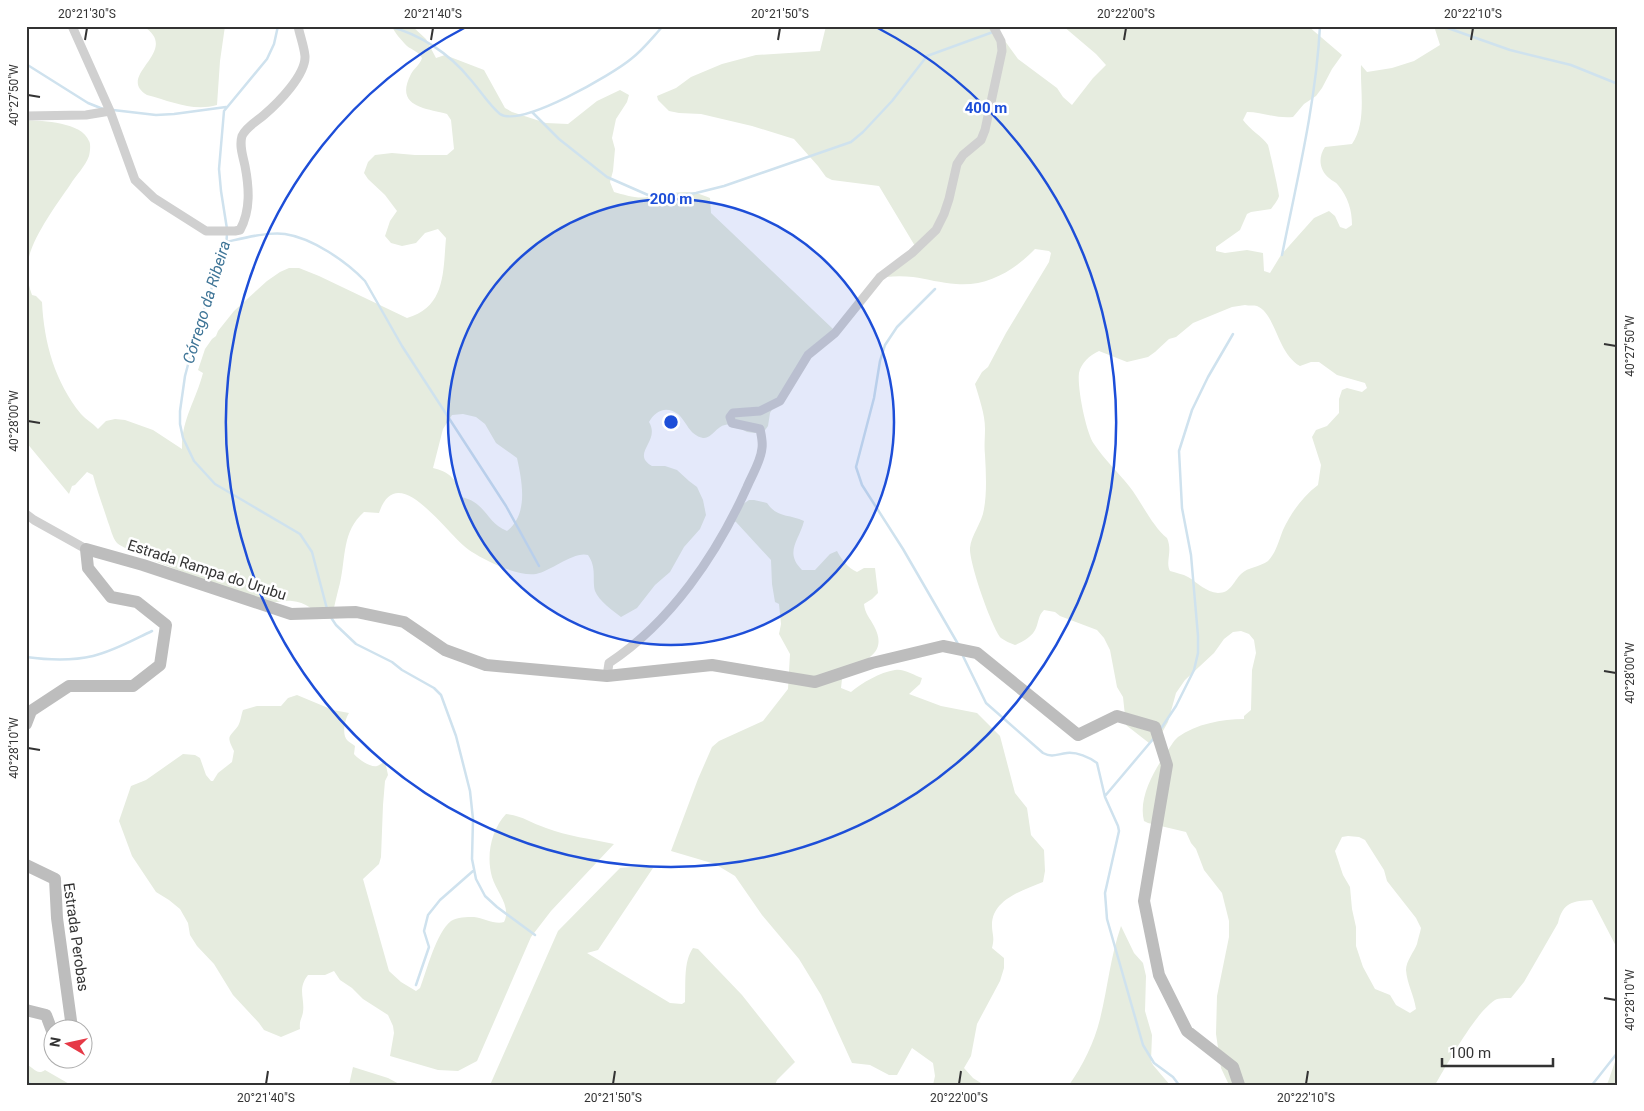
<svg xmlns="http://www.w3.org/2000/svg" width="1644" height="1111" font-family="Roboto,sans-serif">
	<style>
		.green { fill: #e6ecdf; fill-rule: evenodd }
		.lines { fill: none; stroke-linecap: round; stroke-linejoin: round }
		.stream { stroke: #cfe2ee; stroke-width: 2.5 }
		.street { stroke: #d0d0d0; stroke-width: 9 }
		.secondary { stroke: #bdbdbd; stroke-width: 12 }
		.ticks { fill: none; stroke: #333; stroke-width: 2 }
		.ring { fill: none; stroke: #1d4ed8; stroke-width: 2.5 }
		.labels { text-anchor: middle; stroke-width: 5; stroke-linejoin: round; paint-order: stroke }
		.street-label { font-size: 15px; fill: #333; stroke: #fff }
		.water-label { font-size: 16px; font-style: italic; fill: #3f7597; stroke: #fff }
		.centre { fill: #1d4ed8; stroke: #fff; stroke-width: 2.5 }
		.ring-label { font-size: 15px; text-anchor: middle; font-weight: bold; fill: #1d4ed8; stroke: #fff; stroke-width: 5; stroke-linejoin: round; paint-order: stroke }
		.neatline { fill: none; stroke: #333; stroke-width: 2 }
		.ticks-label { font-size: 12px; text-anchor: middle; fill: #333 }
	</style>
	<rect width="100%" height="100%" fill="#fff"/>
	<path class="green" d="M143,26H225L220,61L217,105C193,112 170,101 147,95C114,75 183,51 143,26Z
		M392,26H412L426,39L436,58L445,55L484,70L505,108L512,112L546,123L568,124L597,101L620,90L629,95L627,102L616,119L612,138L615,149L613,171L610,182L614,192C625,195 637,199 648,197C673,194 685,187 710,198L711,213L833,329L834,332L826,337L781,394L770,413L768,426L763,433C758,433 752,433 747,432C740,429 734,423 725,425C717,426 711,439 703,438C689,435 687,422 678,414C666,405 655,411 649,422C661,442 630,453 652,466H665L677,470L689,481L697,487L703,500L706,515L700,529L684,547L670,572L655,585L637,608L621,617C613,611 599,601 595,591C592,579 597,568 588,555C574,551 551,571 536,574C519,577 486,561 472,552C448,538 398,456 379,513L364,512C342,531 346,557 340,583C337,595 334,606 332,618L325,619C316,611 305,602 292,601C285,600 277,603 270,602C252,599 125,552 117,543C112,537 111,529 108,522C103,506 97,491 93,475L87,472L75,485L72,486L69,494L26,442V120C43,121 82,122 89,141C91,144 90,152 89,156C85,167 76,175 70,185C57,204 31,239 28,262C26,274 28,284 32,295L36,296L42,302C44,343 55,382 81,414C86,420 93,423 98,429L106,421L115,419L125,420L153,430L182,449C181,421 196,400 203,373L198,370L205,349L212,339L216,336L218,331L234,311L267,281L280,272L289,268H299L319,276L407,318C446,307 443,271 446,238L438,229L425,233L416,243L402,246L391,243L385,236L390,221L397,211L385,195L368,179L364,173L368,162L375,155L392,153L415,155H447L454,149L451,120L447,114C425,108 394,107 411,74C414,68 420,65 422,58C418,51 412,50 407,46C402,41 394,32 392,26ZM463,414L476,417L485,424L496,443L517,458C522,481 529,514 507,531C485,522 486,501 460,497C460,481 448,471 433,468L443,429L452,415Z
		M826,26H994L1018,59L1057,88L1063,97L1072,105L1093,78L1106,65L1096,54L1063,26H1308L1342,55L1332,69L1322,88L1316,96L1304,104L1293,117C1277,119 1262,112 1247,112L1243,120C1250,130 1262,136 1268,145C1269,148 1279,192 1279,196C1278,200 1274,205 1271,209L1251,212L1247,214L1240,230L1216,247V251L1225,253L1247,250L1263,253L1264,271L1270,273L1281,255L1314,218L1329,211L1335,216L1340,227L1346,229L1352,225C1352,210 1348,197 1338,185C1336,182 1332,181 1329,178C1319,170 1318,157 1325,147L1352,144C1367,122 1360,90 1361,65L1367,72L1392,68L1414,61L1440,45L1434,26H1618V950L1592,900C1573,901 1563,902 1558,923L1524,982L1511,998C1506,998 1499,998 1495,1000C1475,1013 1448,1063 1435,1085H1229L1221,1068L1216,1034L1217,996L1229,937V921L1222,893L1204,870L1196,849L1191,843L1186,832L1148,823L1144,821C1138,798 1154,771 1166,753C1170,748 1173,741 1178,737C1196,724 1222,719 1244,719V716L1251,710L1252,670L1256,653L1254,640L1249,634L1241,631L1233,632L1224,639L1214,653L1185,680L1176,693L1168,722L1159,738L1149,743L1126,725L1123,697L1117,687L1110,650L1104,638L1097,630L1060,616L1055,612L1044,610C1038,616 1039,621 1036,628C1033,636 1023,642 1015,645C1010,643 1005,641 1001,638C992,628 969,563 970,548C971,535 982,523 984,509C987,492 986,473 985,455C984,446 985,438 985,429C985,414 979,398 975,384L982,372L988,367L1006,333L1049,262L1051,253L1049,251L1035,249C1015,270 987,287 956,284C941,283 927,279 913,277C904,276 895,276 886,277L915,246L879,186L832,180L826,177L818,166L794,139L752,126L701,114L679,113L669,111L658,100L657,96L676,88L691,77L722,64L756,55L820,51ZM1245,305C1249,306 1254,305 1257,306C1276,314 1277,353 1300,366L1311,362H1319L1337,375L1365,383L1367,388L1362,392L1347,388L1342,390L1339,399V413L1327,426L1316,430L1312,437L1321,465L1318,485C1302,497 1291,513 1283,530C1279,540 1276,553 1268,561C1260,567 1248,567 1241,574C1233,582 1231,593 1218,593C1206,592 1198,583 1188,577C1183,574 1176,573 1170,571C1165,561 1173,552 1167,538C1152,526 1141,501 1129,486C1118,472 1104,459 1094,444C1086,433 1077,387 1079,373C1081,363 1090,355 1099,351L1127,362L1148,357L1155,352L1169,339L1176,337L1193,323L1232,307ZM1348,836L1359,837L1365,840L1384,870L1387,881L1416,918L1421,928C1420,933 1418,939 1417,944C1414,952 1406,961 1406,970C1407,984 1414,995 1416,1009L1410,1013L1396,1005L1390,995L1375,989L1363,967L1356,946V927L1352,909L1350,887L1343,875L1335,851L1342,837Z
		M749,500H754L767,503C777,518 789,514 804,521C799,541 784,552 802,570H815L830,554L837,551C841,559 848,568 857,572L864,568H875L878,593L872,599L864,604C865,614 870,618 874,626C889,654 864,661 843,670L841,688L851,692C862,683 880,672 895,670C903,668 914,675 922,678L920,684L909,694L941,706L977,713L1000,736L1015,793L1027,808L1031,835L1044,850L1045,871L1043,882C1024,890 992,899 992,925C992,935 995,936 992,948L1004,958V968L1000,981L977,1024L971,1056L964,1068L973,1078L984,1085H933L935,1076L933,1063L912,1048L897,1075H889L870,1065L852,1063L821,995L799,959L762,915L735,876L715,864L671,851L698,779L712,747L719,741L763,721L788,689L790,654L779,634L781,624L779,604L775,602L772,584L771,560L736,522L731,520L737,508Z
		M297,695L333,710L349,713C345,719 341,735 348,741C350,743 353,744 355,746L354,754C358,759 371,768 377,766C380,765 382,763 385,761L388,775L385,781L383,805L381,857L379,864L363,879L389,971L401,982L416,991L420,988C427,970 436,933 451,921C457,917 467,917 474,917C484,918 495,925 504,922C512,907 496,891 492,877C486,856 491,830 506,814C523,816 531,823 546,828C567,836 591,839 614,844L551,911L531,937L477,1061L458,1071L438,1070L390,1056L394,1033L393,1026L388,1015L363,999L352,988L340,980L334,971L325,975H308C297,989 305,998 303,1012C302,1019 299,1020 300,1029L281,1037L264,1030L259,1023L233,995L214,964L197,946L190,935L188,923L180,909L169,900L156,892L132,856L119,821L131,786L146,780L183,754L195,755L200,758L206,775L211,781H213L218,773L232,762L234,751C226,735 229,738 238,726C241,721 241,715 243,710L257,706H281L288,698Z
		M643,866L653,868L598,950L587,953L670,1003L682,1004L685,1002C686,985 683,962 693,948L698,949L742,995L795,1062L777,1080L775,1085H490L558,931L620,868Z
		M1121,926L1134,953L1143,963L1146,976L1145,1011L1152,1035L1151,1061L1153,1065L1170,1085H1069C1083,1065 1094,1043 1100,1019C1108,987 1110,958 1121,926Z
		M1618,1053V1085H1606L1608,1082Z
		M26,1064C33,1067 37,1076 45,1070L71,1085H26Z
		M353,1067L388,1078L401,1085H349Z"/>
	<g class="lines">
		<path class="stream" d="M388,26C420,34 450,54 470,79C480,90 489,105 500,114C521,128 613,74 631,59C643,50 652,38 663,26
			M1442,26L1510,50L1571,65L1618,84
			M997,30L1003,26
			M26,64L88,103L103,109
			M113,110L156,115L174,114L226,107
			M532,112L559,139L607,177L648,195H683L696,193L724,186L851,142L863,132L892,101L927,56L993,32
			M227,229L221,191L219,169L224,111L267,59L274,44L278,26
			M227,234L226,247L198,327L185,376L180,411V424L183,438L194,461L215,484L300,534L312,552L327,609
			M226,242C244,238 266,232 285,234C312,238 346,261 365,281L402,346L506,506L539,566
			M1282,255C1297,180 1316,103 1320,26
			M935,289L897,327L885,345L880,361L874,398L856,467L862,485L903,549L958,644
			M330,616L336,625L356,644L392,662L402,670L434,688L441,695L456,736L470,791L473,819L472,859L476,879L485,896L497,907L535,935
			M962,654L986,703L1043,753C1053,758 1057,754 1067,753C1077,752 1089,757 1097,763L1105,797L1118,826L1119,831L1105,893L1107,919L1143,1045L1154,1063L1173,1077L1179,1085
			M26,657C48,660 72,661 93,656C114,651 133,640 152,631
			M1160,730L1176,706L1194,670L1198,653V636L1191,555L1182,508L1179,451L1192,410L1208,377L1233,334
			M1105,796L1154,738
			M416,985L429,947L424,931L428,915L440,900L473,871
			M26,1081L32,1085
			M1592,1085L1618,1052"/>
		<path class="street" d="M72,26L110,111L135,180L154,198L206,231H235L240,230C251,210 249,187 245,166C243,156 239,146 242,136C246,127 257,121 264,115C278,103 306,75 305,56C304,46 300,36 298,26
			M26,116L86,115L110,111
			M26,514L34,520L86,549
			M607,676L609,663C671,622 717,554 747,487C752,475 761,461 762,448C763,442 761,434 760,429L732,423L730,417L733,413L760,411L780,401L808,355L835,333L880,277L912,253L936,230L944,214L949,199L957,164L963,155L981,140L985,130L1002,51L1001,41L993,26"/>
		<path class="secondary" d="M26,724L31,711L69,686H133L160,665L166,625L137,602L111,597L88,568L86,549L143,565L291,614L356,612L404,622L445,650L486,665L607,676L712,665L815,682L872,663L943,646L977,653L1078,735L1117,716L1155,727L1167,765L1144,901L1159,975L1187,1031L1233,1067L1239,1085
			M26,865L55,879L57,918L72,1028
			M26,1010L46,1015L52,1031"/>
	</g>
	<path class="ticks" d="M85,40L87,28M431,40L433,28M778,40L780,28M1124,40L1126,28M1471,40L1473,28M28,95L40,97M1604,344L1616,346M28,421L40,423M1604,671L1616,673M28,748L40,750M1604,998L1616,1000M266,1084L268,1071M613,1084L615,1071M959,1084L961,1071M1306,1084L1308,1071"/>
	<circle cx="671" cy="422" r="223" fill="#1d4ed8" fill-opacity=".12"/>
	<g class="ring">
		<circle cx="671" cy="422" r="223"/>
		<path d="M876 27A445 445 0 1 1 466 27"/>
	</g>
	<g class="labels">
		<g class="street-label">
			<text transform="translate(207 570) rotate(18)" y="5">Estrada Rampa do Urubu</text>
			<text transform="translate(76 937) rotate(82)" y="5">Estrada Perobas</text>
		</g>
		<g class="water-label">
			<text transform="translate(206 302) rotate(-73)" y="6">Córrego da Ribeira</text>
		</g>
	</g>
	<circle cx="671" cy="422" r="8" class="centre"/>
	<g class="ring-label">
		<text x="986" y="113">400 m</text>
		<text x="671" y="204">200 m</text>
	</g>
	<rect width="1644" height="1111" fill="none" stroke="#ffffff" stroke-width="55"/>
	<g transform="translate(68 1044) rotate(279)"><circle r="24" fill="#ffffff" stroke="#adadad"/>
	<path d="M0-4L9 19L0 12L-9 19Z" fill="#e63946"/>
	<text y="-8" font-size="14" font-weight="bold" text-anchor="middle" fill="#333333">N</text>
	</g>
	<path d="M1442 1058v8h111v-8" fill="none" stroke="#333333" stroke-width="2.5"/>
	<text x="1449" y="1058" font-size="15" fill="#333333" stroke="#ffffff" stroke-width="4" paint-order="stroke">100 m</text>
	<rect x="28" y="28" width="1588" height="1056" class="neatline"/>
	<g class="ticks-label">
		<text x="87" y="18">20°21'30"S</text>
		<text x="433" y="18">20°21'40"S</text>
		<text x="780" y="18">20°21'50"S</text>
		<text x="1126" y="18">20°22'00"S</text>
		<text x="1473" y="18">20°22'10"S</text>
		<text transform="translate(14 95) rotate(-90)" y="4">40°27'50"W</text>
		<text transform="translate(1630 346) rotate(-90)" y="4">40°27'50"W</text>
		<text transform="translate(14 421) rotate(-90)" y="4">40°28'00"W</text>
		<text transform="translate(1630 673) rotate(-90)" y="4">40°28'00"W</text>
		<text transform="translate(14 748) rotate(-90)" y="4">40°28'10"W</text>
		<text transform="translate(1630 1000) rotate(-90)" y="4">40°28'10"W</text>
		<text x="266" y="1102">20°21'40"S</text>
		<text x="613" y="1102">20°21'50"S</text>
		<text x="959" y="1102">20°22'00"S</text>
		<text x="1306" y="1102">20°22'10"S</text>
	</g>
</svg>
